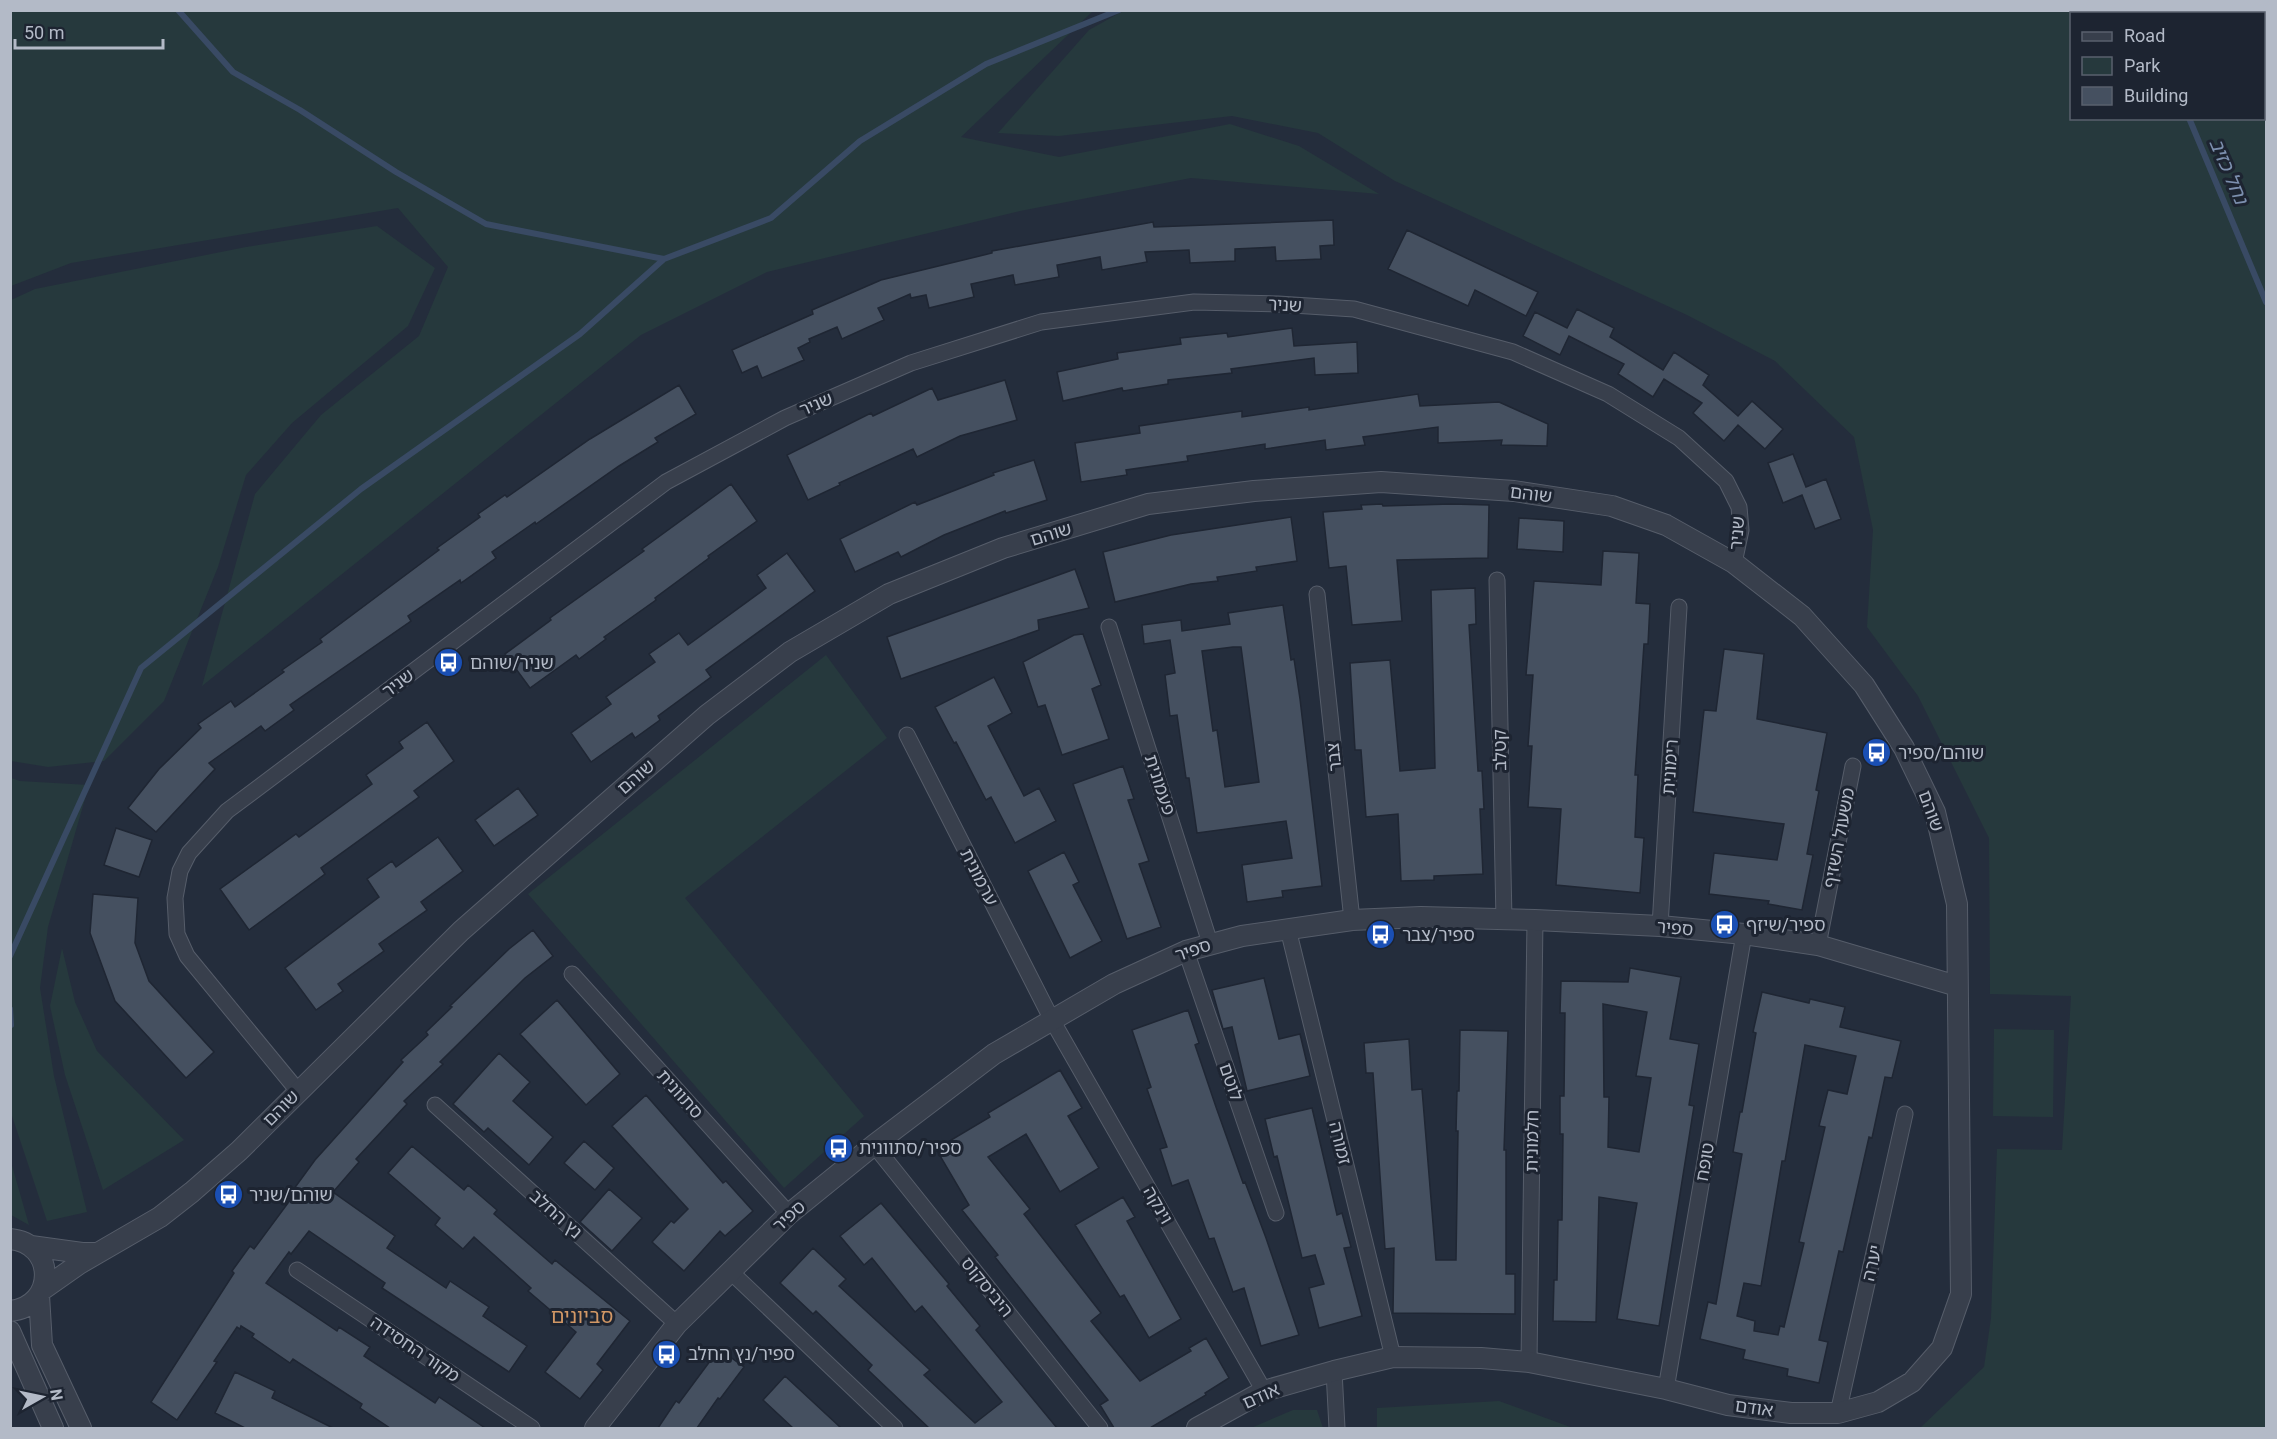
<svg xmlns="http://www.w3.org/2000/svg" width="2277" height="1439" font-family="Roboto,'Noto Sans Hebrew',sans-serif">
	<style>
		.green { fill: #26393d; fill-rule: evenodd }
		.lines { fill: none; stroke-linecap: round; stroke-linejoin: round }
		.stream { stroke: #394a64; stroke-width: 6 }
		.building { fill: #455060; stroke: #1f2633; stroke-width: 1.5; fill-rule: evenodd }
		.minor-casing { stroke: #565d6a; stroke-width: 17 }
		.tertiary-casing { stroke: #565d6a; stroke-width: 22 }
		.minor { stroke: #383f4c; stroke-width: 15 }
		.tertiary { stroke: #383f4c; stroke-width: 20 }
		.labels { text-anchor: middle; stroke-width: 6; stroke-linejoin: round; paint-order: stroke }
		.street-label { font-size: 18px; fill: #b3bac7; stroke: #1d2431 }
		.poi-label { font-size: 18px; fill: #b3bac7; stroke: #1d2431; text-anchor: start }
		.water-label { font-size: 20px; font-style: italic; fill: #7c8fae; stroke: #1d2431 }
		.neighbourhood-label { font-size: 20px; fill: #d19765; stroke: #1d2431 }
	</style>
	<rect width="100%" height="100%" fill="#242d3c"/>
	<path class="green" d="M11,10L1093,11L961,137L1059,157L1230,124L1299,146L1379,194L1191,178L1020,211L767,272L641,335L202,686L255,494L321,415L419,336L448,267L398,208L71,263L11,286Z
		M1123,11H2266V1428H1920L1984,1367L1991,1318L1997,1149L2062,1150L2071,996L1990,994L1989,838L1918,696L1867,627L1873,530L1854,437L1775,361L1687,315L1395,181L1318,133L1232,116L1059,136L998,133L1089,30ZM2072,14H2264V118H2072Z
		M377,226L435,268L408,326L292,423L246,475L218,567L164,701L104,761L48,767L11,761V300L35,289L246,247Z
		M826,655L887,738L685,898L864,1116L784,1188L528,894Z
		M11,778L20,781L89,785L48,927L40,988L54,1076L87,1212L47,1221L11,1113Z
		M62,948L75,1002L97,1051L184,1140L103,1190L65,1075L50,1006Z
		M1994,1029L2054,1030L2053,1117L1993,1116Z
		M10,1162H11L29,1225L11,1215Z
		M1499,1401L1573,1428H1377V1408Z
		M1293,1410H1317L1323,1428H1251Z"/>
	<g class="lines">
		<path class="stream" d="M178,10L233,72L300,110L396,172L486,224L664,259
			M2144,10L2145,14
			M2189,118L2266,302
			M10,956L141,668L361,489L580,334L664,259L771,218L860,141L986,64L1119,10
			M10,1009L11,1025"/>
	</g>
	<path class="building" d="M1333,220L1334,245L1320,246L1321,259L1276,261L1275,247L1235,249V261L1190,263L1189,250L1145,252L1147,262L1102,270L1100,257L1057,265L1059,277L1015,285L1013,275L971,284L974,297L929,308L926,295L911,298L910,294L878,308L884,320L842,339L837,327L809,339L810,342L798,348L804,360L762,378L757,366L742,373L732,350L813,314L812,310L881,280L992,253V251L1153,222L1154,227Z
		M1407,230L1538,292L1526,316L1475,290L1468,306L1388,269Z
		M1577,309L1614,328L1610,337L1663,370L1674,352L1709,375L1703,385L1738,416L1752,401L1783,429L1765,449L1738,425L1724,441L1693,413L1702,403L1664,379L1653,397L1618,374L1624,364L1569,336L1560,355L1523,336L1535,312L1567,328Z
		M1292,328L1294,346L1357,342L1358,373L1315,375L1314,358L1231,369L1232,373L1168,380V384L1123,391L1122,388L1063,401L1057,372L1118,359L1117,353L1181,344L1180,338L1227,333L1228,337Z
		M1005,380L1017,420L960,436L917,457L913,449L839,483L840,485L808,500L787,455L871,413L873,416L932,388L938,400Z
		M679,385L696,414L655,438L658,442L619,466L536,524L535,522L492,552L496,558L461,583L460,580L408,616L411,621L290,705L294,710L265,731L261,726L209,763L215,769L156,832L128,808L159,769L201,728L198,724L231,701L235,707L284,672L282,670L322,642L320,639L439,550L437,548L480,517L478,514L505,495L507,497L590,439Z
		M1418,394L1420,406L1499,402L1548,424L1547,446L1501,445L1502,440L1438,443V427L1363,437L1365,445L1326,450L1325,440L1265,449V444L1187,456L1188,461L1126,470L1127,475L1081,482L1075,443L1140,433L1139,426L1242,411V417L1309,407V410Z
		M1793,454L1806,487L1826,479L1841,519L1815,529L1802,495L1783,503L1768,463Z
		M1034,460L1047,500L1006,513L1005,511L944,535L901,557L898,552L855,572L840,539L915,502L917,505L994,475L993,473Z
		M731,484L757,521L708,556L709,558L655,598L656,600L604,637L606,639L579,659L576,655L530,688L505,654L551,620L550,618L644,551L642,549Z
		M1382,504L1383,506L1451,504L1489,505L1488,558L1397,560L1402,621L1352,625L1346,566L1329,568L1323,512L1362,509L1361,505Z
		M1291,517L1297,561L1256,567L1257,571L1217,577L1218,581L1191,584L1115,602L1103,552L1171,535Z
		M1519,518L1564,521L1563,552L1517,549Z
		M1603,551L1639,553L1636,603L1650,604L1648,644H1644L1635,775H1638L1635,837L1644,838L1640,893L1556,885L1561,809L1528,807L1532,746H1528L1533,675H1526L1534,581L1601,585Z
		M787,553L815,591L706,670L711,677L658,716L660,720L635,738L632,733L591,762L571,733L611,704L606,697L655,662L649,654L679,633L688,645L766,588L757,575Z
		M1075,569L1089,608L1038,620L1039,630L901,679L887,637Z
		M1475,588L1476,624L1469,625L1478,771H1482L1484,809H1480L1483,874L1434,876V880L1401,881L1398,814L1366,817L1361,750H1355L1350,663L1390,660L1400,771L1435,768L1431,590Z
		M1283,605L1291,660L1294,659L1300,699L1322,886L1282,891L1283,897L1247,902L1242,865L1292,858L1286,821L1197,833L1189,778H1186L1177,715L1170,716L1165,675L1175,673L1170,640L1144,644L1142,625L1181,620L1182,631L1230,624L1228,613ZM1233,647H1241L1259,782L1225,787L1217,730L1213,731L1202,651Z
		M1083,634L1101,685L1092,689L1109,739L1062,755L1045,705L1038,707L1023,662L1074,635Z
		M1724,649L1764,654L1757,719L1827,733L1816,790L1819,791L1807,854L1813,855L1802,910L1768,904L1769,901L1709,894L1714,853L1777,860L1784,824L1693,812L1704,710L1716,711Z
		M994,677L1012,713L988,726L1024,796L1039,788L1056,821L1015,843L991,797L986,800L956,742L954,743L935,707Z
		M427,722L454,761L414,791L419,797L321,868L325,874L249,930L220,889L296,834L299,837L372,784L366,775L403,748L399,742Z
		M1123,766L1134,799L1128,800L1149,861L1139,864L1161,927L1127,939L1073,784Z
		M518,788L538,815L494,846L475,820Z
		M116,828L152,840L139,877L104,865Z
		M438,837L463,871L421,902L427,910L379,944L384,951L338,984L343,991L316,1010L285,968L379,897L367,879L392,861L396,867Z
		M1064,852L1079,882L1073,885L1102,941L1070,958L1028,871Z
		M93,894L138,898L135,943L149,981L214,1052L186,1078L115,1001L90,933Z
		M533,930L553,956L525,978L440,1062L443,1064L404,1101L407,1104L356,1159L359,1162L333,1192L395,1236L387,1248L446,1288L450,1281L489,1307L483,1316L527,1346L509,1372L382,1288L385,1283L309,1231L291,1254L289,1252L266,1283L337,1331L339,1327L370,1347L364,1356L435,1403L439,1397L485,1428H390L360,1408L362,1404L293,1359L290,1363L252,1337L254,1334L241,1326L240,1329L237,1327L214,1361L217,1362L177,1420L151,1402L234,1273L232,1271L250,1246L254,1249L291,1199L288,1197L315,1160L403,1062L401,1060L428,1035L426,1032L452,1007L450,1006L509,949Z
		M1630,968L1681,977L1670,1039L1699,1044L1689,1105L1694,1106L1659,1326L1617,1319L1637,1203L1599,1197L1596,1322L1553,1321L1554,1280H1557L1558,1220H1562L1563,1134H1560V1096H1564L1565,1013H1560L1561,981L1628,982ZM1603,1004L1647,1012L1636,1076L1651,1078L1639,1152L1608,1147L1609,1097H1604Z
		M1264,978L1279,1039L1300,1034L1310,1076L1247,1091L1232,1027L1223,1029L1212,990Z
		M1762,992L1809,1003L1810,999L1845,1007L1840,1027L1901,1041L1892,1078L1885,1077L1872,1138L1869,1137L1843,1252L1839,1251L1819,1340L1828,1342L1819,1383L1787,1376L1788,1369L1743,1359L1745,1350L1700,1339L1708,1302L1716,1304L1742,1154L1733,1152L1740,1112H1742L1756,1033L1753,1032ZM1805,1045L1856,1056L1847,1094L1828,1090L1819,1126L1825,1127L1799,1242L1804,1243L1784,1327L1780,1326L1778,1335L1754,1331L1755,1321L1737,1316L1744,1283L1761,1286L1782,1161H1785Z
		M557,1000L620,1074L586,1105L520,1034Z
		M1188,1010L1199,1043L1195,1045L1216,1107L1243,1183L1245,1182L1266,1238L1299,1335L1261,1346L1244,1288L1233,1292L1214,1238L1209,1239L1188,1180L1172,1186L1160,1149L1167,1147L1147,1089L1151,1087L1132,1030Z
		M1460,1030L1508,1031L1504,1150H1506V1274H1515V1314L1393,1313L1394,1248L1385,1249L1373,1073H1366L1364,1043L1409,1039L1412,1090L1422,1089L1436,1260H1456L1458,1131H1456L1457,1091H1459Z
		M499,1053L530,1082L513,1101L553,1137L529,1165L488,1128L484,1132L453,1104Z
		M1060,1070L1082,1108L1068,1116L1099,1168L1060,1192L1026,1134L988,1157L1030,1209L1024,1214L1101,1313L1091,1321L1140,1381L1191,1351L1189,1348L1206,1338L1229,1378L1205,1393L1206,1395L1150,1428H1114L1100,1405L1108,1400L995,1257L998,1255L962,1210L969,1205L936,1149L990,1117L988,1113Z
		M646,1095L723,1183L726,1181L753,1211L725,1236L720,1231L684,1271L652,1242L671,1221L674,1223L688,1209L612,1126Z
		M1312,1108L1337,1215L1342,1213L1351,1247L1344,1248L1362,1316L1319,1328L1309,1288L1324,1284L1315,1255L1302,1258L1277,1156L1274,1157L1265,1119Z
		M584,1141L614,1168L595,1190L564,1163Z
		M412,1146L464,1190L468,1185L497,1210L494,1214L552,1264L555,1260L630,1321L597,1364L603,1370L580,1399L545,1372L576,1332L528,1291L531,1288L474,1237L463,1249L435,1225L440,1218L388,1173Z
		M609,1189L642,1218L612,1251L580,1222Z
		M1123,1197L1135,1217L1127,1221L1181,1319L1149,1338L1124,1295L1120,1297L1075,1225Z
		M881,1203L949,1284L947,1286L980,1326L976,1330L1057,1428H929L868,1370L872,1365L816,1311L813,1314L780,1283L813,1248L846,1279L839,1286L930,1370L924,1375L975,1423L1002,1402L922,1306L915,1312L872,1258L864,1265L840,1236Z
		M719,1349L744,1367L720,1399L718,1398L697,1428H658L676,1401L679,1403Z
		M235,1372L275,1391L272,1398L333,1428H245L215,1413Z
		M785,1376L841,1428H793L763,1400Z"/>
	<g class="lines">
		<defs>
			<path id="minor" d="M1497,580L1504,920
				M1317,594L1352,920
				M1109,627L1210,943
				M907,735L1052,1020L1264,1391
				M1660,926L1679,607
				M1288,929L1393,1357
				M1818,945L1853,766
				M1186,951L1276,1213
				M572,974L789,1214
				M298,1091L187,956L177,934L175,898L180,871L189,853L227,811L666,482L785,418L911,363L1041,322L1194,302L1278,304L1354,309L1513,352L1608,394L1679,438L1726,481L1739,507L1741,530L1734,563
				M435,1105L677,1324
				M874,1145L1100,1428
				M297,1270L532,1428
				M731,1272L895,1428
				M1529,1362L1535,920
				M1334,1371L1337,1428
				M1666,1389L1744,934
				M1838,1413L1905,1114"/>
			<path id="tertiary" d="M10,1239C56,1243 57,1306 10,1311
				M31,1246L82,1253H97
				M42,1290L79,1264L160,1217L192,1192L239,1151L461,931L707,715L790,652L889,594L1003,548L1148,504L1254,491L1381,482L1514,491L1612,506L1666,525L1734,563L1802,616L1864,685L1904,748L1935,812L1957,904L1961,1294L1942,1348L1912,1382L1878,1402L1838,1413H1791L1728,1405L1666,1389L1529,1362L1481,1358L1393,1357L1334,1371L1264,1391L1197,1428
				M39,1295L42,1345L81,1428
				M10,1331L53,1428
				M595,1428L677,1324L789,1214L874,1145L994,1054L1114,984L1186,951L1242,936L1352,920L1421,917L1535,920L1660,926L1744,934L1818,945L1957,986"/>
		</defs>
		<use href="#minor" class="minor-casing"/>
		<use href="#tertiary" class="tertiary-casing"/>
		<use href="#minor" class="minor"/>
		<use href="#tertiary" class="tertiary"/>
	</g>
	<defs>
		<symbol id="bus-disc" viewBox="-11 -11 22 22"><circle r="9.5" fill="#1a4fb4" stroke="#1d2431"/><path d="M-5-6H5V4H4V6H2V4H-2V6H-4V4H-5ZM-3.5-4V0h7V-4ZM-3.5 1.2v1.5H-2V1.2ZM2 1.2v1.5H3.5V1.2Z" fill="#fff"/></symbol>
	</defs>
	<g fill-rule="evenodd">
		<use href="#bus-disc" x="432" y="646" width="33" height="33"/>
		<use href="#bus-disc" x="1860" y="736" width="33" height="33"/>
		<use href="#bus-disc" x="1708" y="908" width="33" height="33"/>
		<use href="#bus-disc" x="1364" y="918" width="33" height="33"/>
		<use href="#bus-disc" x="822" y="1132" width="33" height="33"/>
		<use href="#bus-disc" x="212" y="1178" width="33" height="33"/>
		<use href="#bus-disc" x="650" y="1338" width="33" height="33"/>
	</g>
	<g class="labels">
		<g class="street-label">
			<text transform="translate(1285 305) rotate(3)" y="6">שניר</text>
			<text transform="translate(816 404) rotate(-23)" y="6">שניר</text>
			<text transform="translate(1531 494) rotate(7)" y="6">שוהם</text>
			<text transform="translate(1737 533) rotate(-85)" y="6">שניר</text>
			<text transform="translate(1051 534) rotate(-17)" y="6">שוהם</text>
			<text transform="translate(398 683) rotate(-37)" y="6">שניר</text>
			<text transform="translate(1500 750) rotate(-91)" y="6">קטלב</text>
			<text transform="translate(1334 757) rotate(-96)" y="6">צבר</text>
			<text transform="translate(1670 767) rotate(-86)" y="6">רימונית</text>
			<text transform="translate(636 777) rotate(-41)" y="6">שוהם</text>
			<text transform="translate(1160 785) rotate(72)" y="6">פעמונית</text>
			<text transform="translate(1931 811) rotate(70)" y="6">שוהם</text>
			<text transform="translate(1839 838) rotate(-79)" y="6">משעול השזיף</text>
			<text transform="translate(979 877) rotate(63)" y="6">ערמונית</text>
			<text transform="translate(1675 928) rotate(5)" y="6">ספיר</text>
			<text transform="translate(1193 950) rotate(-19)" y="6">ספיר</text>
			<text transform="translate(1231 1082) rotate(71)" y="6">לוטם</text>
			<text transform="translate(680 1094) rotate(48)" y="6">סתוונית</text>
			<text transform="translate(281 1108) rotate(-45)" y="6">שוהם</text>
			<text transform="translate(1532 1141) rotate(-89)" y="6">חלמונית</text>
			<text transform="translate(1340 1143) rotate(76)" y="6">זמורה</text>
			<text transform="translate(1705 1162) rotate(-80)" y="6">טופח</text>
			<text transform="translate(1158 1205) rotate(60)" y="6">וינקה</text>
			<text transform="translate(556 1214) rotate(42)" y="6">נץ החלב</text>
			<text transform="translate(789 1216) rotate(-42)" y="6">ספיר</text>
			<text transform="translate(1872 1263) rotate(-77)" y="6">יערה</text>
			<text transform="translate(987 1287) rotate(51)" y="6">היביסקוס</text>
			<text transform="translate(415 1349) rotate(34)" y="6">מקור החסידה</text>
			<text transform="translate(1261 1396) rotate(-24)" y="6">אודם</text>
			<text transform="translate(1754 1408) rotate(8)" y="6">אודם</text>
		</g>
		<g class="poi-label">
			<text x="470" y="669">שניר/שוהם</text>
			<text x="1898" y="759">שוהם/ספיר</text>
			<text x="1746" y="931">ספיר/שיזף</text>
			<text x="1402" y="941">ספיר/צבר</text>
			<text x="859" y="1154">ספיר/סתוונית</text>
			<text x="249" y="1201">שוהם/שניר</text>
			<text x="688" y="1360">ספיר/נץ החלב</text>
		</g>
		<g class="water-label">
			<text transform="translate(2229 171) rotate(67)" y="7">נחל כזיב</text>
		</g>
		<g class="neighbourhood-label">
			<text x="582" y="1323">סביונים</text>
		</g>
	</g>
	<rect width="2277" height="1439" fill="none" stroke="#b3bac7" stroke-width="24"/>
	<rect x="2070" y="12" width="195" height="108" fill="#1d2431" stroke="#59606d" stroke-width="1.5"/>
	<rect x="2082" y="32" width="30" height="9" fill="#383f4c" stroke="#59606d" stroke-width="1.5"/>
	<text x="2124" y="42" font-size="18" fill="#b3bac7">Road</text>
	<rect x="2082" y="57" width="30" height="18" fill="#26393d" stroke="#59606d" stroke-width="1.5"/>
	<text x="2124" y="72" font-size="18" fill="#b3bac7">Park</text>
	<rect x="2082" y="87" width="30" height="18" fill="#455060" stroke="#59606d" stroke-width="1.5"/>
	<text x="2124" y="102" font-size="18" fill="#b3bac7">Building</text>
	<g transform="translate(42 1397) rotate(81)" stroke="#1d2431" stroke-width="4.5" paint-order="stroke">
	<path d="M0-4.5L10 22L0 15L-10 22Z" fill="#b3bac7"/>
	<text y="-9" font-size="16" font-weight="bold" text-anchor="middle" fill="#b3bac7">N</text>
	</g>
	<path d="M15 39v9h148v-9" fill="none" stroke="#b3bac7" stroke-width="3"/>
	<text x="24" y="39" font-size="18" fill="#b3bac7" stroke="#1d2431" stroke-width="4.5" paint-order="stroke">50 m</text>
</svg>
